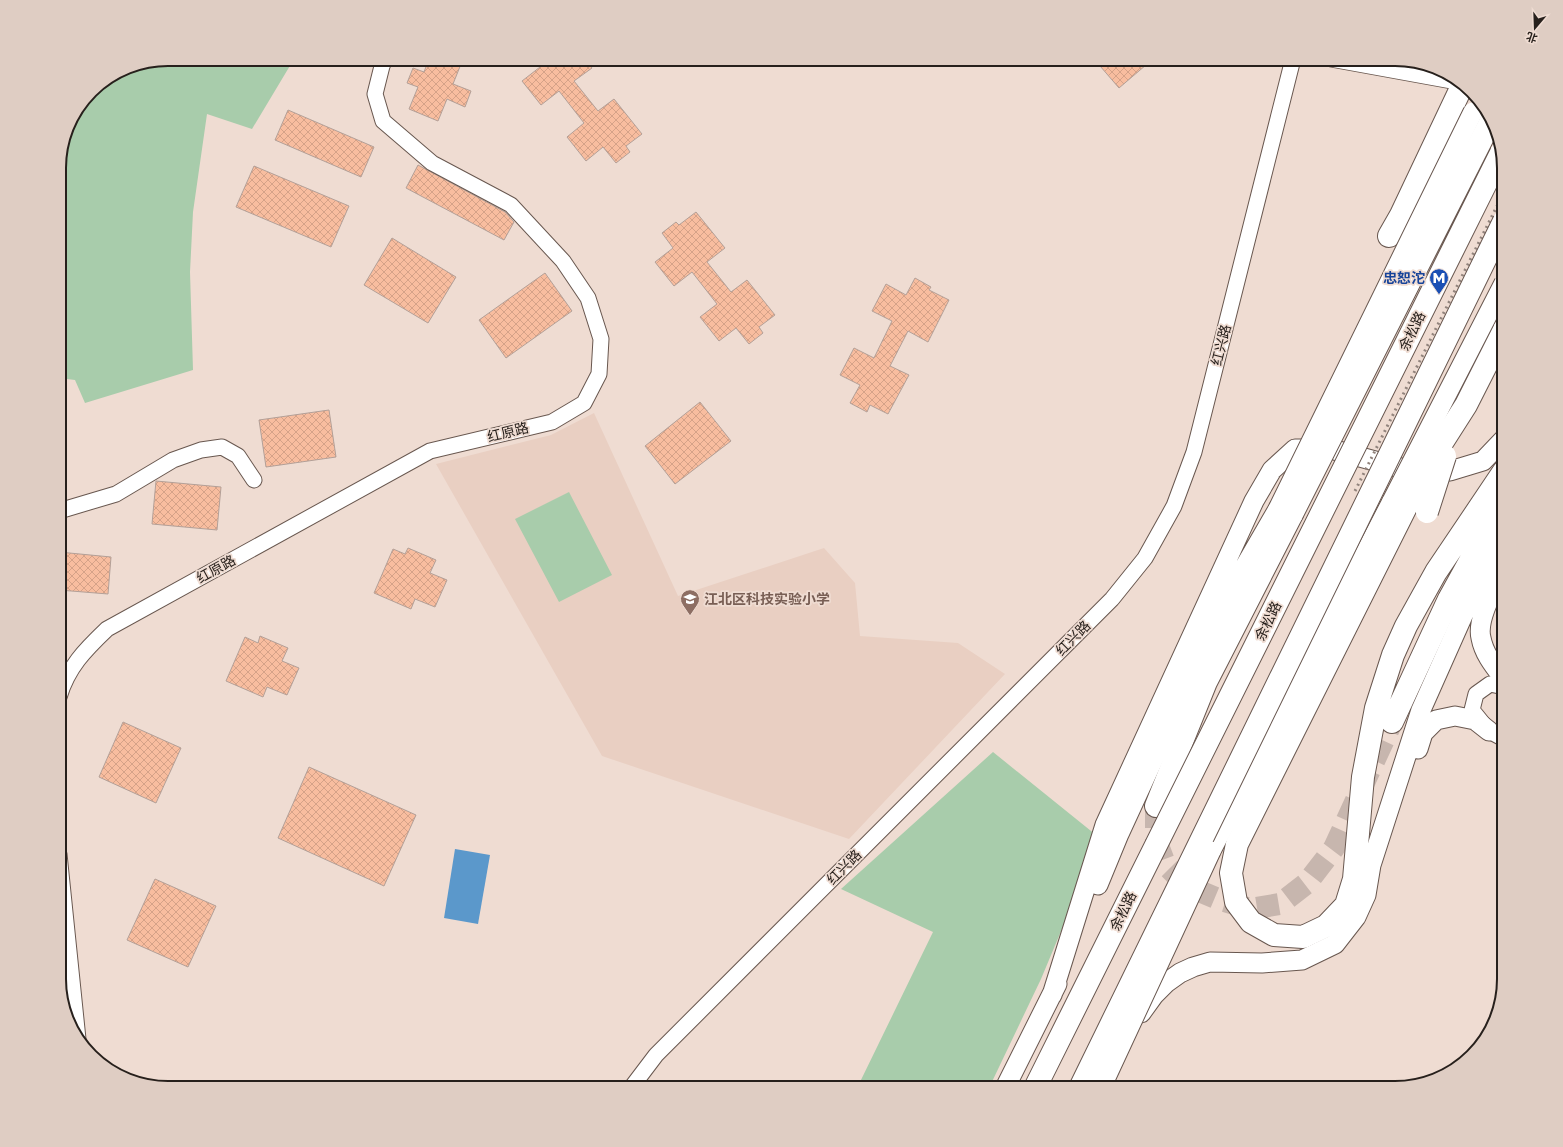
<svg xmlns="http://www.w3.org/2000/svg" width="1563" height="1147" font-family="'Zilla Slab','Noto Sans SC',serif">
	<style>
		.built { fill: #e9cfc2 }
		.green { fill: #a8ccab }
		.water { fill: #5b98cb }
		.building { fill: url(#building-cross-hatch); stroke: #b3a098 }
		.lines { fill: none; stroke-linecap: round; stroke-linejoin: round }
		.highway-tunnel { stroke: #c7b6ae; stroke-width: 22; stroke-dasharray: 22 11; stroke-linecap: butt }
		.minor-casing { stroke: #68574f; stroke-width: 17 }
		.major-casing { stroke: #68574f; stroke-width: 21 }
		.highway-casing { stroke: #68574f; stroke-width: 24 }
		.minor { stroke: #fff; stroke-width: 15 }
		.major { stroke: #fff; stroke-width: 19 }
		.highway { stroke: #fff; stroke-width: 22 }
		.rail { stroke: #92847d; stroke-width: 3; stroke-dasharray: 2 4; stroke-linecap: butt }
		.major-bridge-casing { stroke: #68574f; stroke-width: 21; stroke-linecap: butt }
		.highway-bridge-casing { stroke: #68574f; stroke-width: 24; stroke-linecap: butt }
		.major-bridge { stroke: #fff; stroke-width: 19 }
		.highway-bridge { stroke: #fff; stroke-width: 22 }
		.labels { text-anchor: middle; stroke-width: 3.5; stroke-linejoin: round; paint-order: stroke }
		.transit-label { font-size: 14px; font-weight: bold; fill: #164399; stroke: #efdcd2; text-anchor: end }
		.street-label { font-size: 14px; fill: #27201c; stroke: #efdcd2 }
		.education-label { font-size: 14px; font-weight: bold; fill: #785e54; stroke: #efdcd2; text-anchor: start }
		.rim { fill: none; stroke: #27201c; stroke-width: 2 }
	</style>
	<defs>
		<pattern id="building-cross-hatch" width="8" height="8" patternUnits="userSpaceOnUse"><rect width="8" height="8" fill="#f8bd9f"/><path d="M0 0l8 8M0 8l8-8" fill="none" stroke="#d5a288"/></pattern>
	</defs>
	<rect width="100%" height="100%" fill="#efdcd2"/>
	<path class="built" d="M594,413L678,596L824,548L855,583L860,636L958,643L1005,674L849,839L602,756L436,464L551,435Z"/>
	<path class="green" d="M167,59H294L252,129L207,114L193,212L190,272L193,370L85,403L75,380L59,378V161L67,126L91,91L126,67Z
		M569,492L612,575L559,602L515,519Z
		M993,752L1096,835L1064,924L1041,979L989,1088H872L860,1082L933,932L841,889Z"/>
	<path class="water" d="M455,849L490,855L478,924L444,918Z"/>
	<path class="building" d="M429,59H463L453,84L471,91L465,107L447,99L438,121L409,109L418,87L407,83L413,68L424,72Z
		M534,59H585L592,68L574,81L598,111L614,99L642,134L626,146L630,152L616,163L603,147L586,161L567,137L584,123L559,91L541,105L522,81L540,67Z
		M1094,59H1153L1119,88Z
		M288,110L374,147L361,177L275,140Z
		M418,165L505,212L514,222L504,240L406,188Z
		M254,166L349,206L331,247L236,207Z
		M696,212L725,248L707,262L731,292L747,280L775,315L759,327L763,333L749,344L736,328L719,341L700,317L717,304L692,272L674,286L655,262L673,248L662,233L676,222L679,225Z
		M392,238L456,277L428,323L364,285Z
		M545,273L572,311L506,358L479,320Z
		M915,278L931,287L929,290L949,300L928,342L908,331L890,366L909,375L888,414L870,405L867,412L850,403L860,385L840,375L854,348L874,358L892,321L872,311L886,284L906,295Z
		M700,402L731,441L675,484L645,446Z
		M329,410L336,457L266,467L259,420Z
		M156,481L221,487L217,530L152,524Z
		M408,548L436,560L430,573L447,580L435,607L415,599L411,609L374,593L393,549L405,554Z
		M59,552L111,557L108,594L59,590Z
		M260,636L288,648L282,661L299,668L287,695L267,687L263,697L226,681L245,637L258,643Z
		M123,722L181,748L156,803L99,777Z
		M309,767L416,815L384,886L278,838Z
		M155,879L216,906L188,967L127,940Z"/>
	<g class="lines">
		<path class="highway-tunnel" d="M1156,806V840L1165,864L1187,886L1218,899L1250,909L1280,904L1307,883L1334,848L1392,722"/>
		<defs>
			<path id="minor" d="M1331,59L1463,83
				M1382,59L1407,61
				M59,511L116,494L173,460L201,450L222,447L238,456L254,480
				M1504,687L1490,684L1476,694L1472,710L1489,731L1504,739
				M59,697C68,667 85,650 107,629L430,451L552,422L584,403L599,374L601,339L588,298L563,261L511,205L432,163L383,121L375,94L382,66L385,59
				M59,854L78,1039
				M631,1088L656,1055L1112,599L1145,558L1174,506L1194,452L1293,59"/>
			<path id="major" d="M1504,568C1496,585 1476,619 1481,638C1484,654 1494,666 1504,679
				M1418,749L1423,733L1436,720L1455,716L1475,720L1489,731
				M1211,851L1392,501
				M1098,885L1119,834L1196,667L1245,566L1278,509
				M1052,995L1105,825L1254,501L1272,470L1295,449H1331L1415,472L1450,471L1483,461L1504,439
				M1141,1013L1154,995L1166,983L1180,973L1193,967L1210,962L1262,963L1302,960L1335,944L1356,917L1366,895L1371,865L1421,710L1465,611L1504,537
				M1005,1088L1057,984"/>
			<path id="highway" d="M1389,236L1401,215L1463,84
				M1407,505L1237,844L1231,873L1236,902L1251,922L1274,935L1303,937L1326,926L1346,905L1354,879L1363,777L1376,708L1393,655L1406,626L1436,572L1504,471
				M1392,722L1449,599L1481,541L1504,507
				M1156,806L1206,682L1292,514"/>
		</defs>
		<use href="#minor" class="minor-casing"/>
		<use href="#major" class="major-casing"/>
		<use href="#highway" class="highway-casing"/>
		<use href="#minor" class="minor"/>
		<use href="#major" class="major"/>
		<use href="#highway" class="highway"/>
		<path class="rail" d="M1346,486L1504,169
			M1355,491L1504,192"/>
		<defs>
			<path id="major-bridge" d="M1392,501L1504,283
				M1278,509L1473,112
				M1101,1088L1211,851"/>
			<path id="highway-bridge" d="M1407,505L1436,452L1466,405L1504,330
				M1427,512L1445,456
				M1292,514L1492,119
				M1035,1088L1501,153
				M1080,1088L1504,221"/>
		</defs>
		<use href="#major-bridge" class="major-bridge-casing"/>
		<use href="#highway-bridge" class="highway-bridge-casing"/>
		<use href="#major-bridge" class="major-bridge"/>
		<use href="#highway-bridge" class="highway-bridge"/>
	</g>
	<defs>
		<symbol id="metro-pin" viewBox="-11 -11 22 30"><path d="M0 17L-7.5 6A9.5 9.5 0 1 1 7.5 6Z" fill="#1a4fb4" stroke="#efdcd2"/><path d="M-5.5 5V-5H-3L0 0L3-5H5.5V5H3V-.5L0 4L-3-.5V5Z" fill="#fff"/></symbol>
		<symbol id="school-pin" viewBox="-11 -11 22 30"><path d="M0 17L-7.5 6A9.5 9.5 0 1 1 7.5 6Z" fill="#8d6e63" stroke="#efdcd2"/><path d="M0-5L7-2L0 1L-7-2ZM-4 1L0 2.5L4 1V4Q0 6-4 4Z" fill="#fff"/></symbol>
	</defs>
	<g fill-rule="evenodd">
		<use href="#metro-pin" x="1428" y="267" width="22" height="30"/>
		<use href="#school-pin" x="679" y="588" width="22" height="30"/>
	</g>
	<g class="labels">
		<g class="transit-label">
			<text x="1425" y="283">忠恕沱</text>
		</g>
		<g class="street-label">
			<text transform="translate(1412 331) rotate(-64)" y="5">余松路</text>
			<text transform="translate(1221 345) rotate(-76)" y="5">红兴路</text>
			<text transform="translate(508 432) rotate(-14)" y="5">红原路</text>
			<text transform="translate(216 569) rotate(-29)" y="5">红原路</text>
			<text transform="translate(1268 621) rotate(-64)" y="5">余松路</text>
			<text transform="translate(1073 638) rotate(-45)" y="5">红兴路</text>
			<text transform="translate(844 867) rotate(-45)" y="5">红兴路</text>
			<text transform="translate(1123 911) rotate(-64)" y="5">余松路</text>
		</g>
		<g class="education-label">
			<text x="704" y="604">江北区科技实验小学</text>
		</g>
	</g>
	<path d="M0 0H1563V1147H0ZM168 66H1395A102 102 0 0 1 1497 168V979A102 102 0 0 1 1395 1081H168A102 102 0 0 1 66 979V168A102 102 0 0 1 168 66Z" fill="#dfcdc3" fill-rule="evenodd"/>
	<path class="rim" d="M168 66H1395A102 102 0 0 1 1497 168V979A102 102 0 0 1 1395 1081H168A102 102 0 0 1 66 979V168A102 102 0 0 1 168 66Z"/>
	<g transform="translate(1535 28) rotate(199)" stroke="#efdcd2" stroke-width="3" paint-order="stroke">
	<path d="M0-3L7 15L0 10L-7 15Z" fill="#27201c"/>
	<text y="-6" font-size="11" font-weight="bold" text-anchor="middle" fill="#27201c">北</text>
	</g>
</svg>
